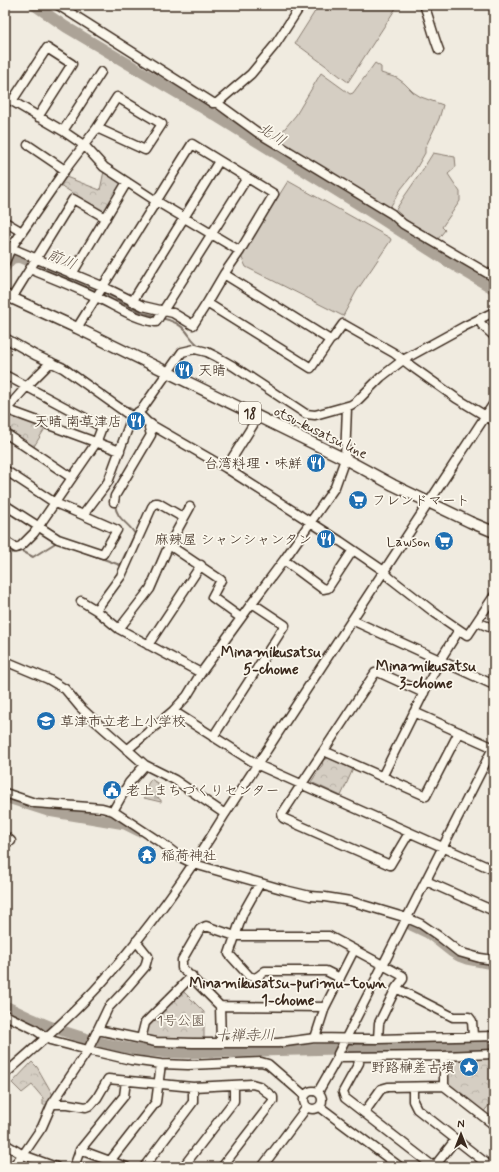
<svg xmlns="http://www.w3.org/2000/svg" width="499" height="1172" font-family="Mynerve,'Klee One',sans-serif">
	<style>
		.green { fill: #d5cec3; stroke: #887c70 }
		.cemetery { fill: url(#cemetery-stones); stroke: #887c70 }
		.park { fill: url(#park-crowns); stroke: #887c70 }
		.lines { fill: none; stroke-linecap: round; stroke-linejoin: round }
		.stream { stroke: #7f7367; stroke-width: 2 }
		.river { stroke: #aca397; stroke-width: 11 }
		.minor-casing { stroke: #3b2a1e; stroke-width: 11 }
		.major-casing { stroke: #3b2a1e; stroke-width: 13 }
		.minor { stroke: #fbf7ec; stroke-width: 8 }
		.major { stroke: #fbf7ec; stroke-width: 10 }
		.labels { text-anchor: middle; stroke-width: 3.5; stroke-linejoin: round; paint-order: stroke }
		.shield { fill: #fbf7ec; stroke: #75685c; stroke-width: 1 }
		.shield-label { font-size: 13px; font-weight: bold; fill: #3b2a1e }
		.poi-label { font-size: 14px; fill: #3b2a1e; stroke: #fbf7ec; text-anchor: start }
		.street-label { font-size: 14px; fill: #3b2a1e; stroke: #fbf7ec }
		.park-label { font-size: 14px; fill: #625347; stroke: #fbf7ec }
		.water-label { font-size: 15px; font-style: italic; fill: #635448; stroke: #fbf7ec }
		.neighbourhood-label { font-size: 15px; font-weight: bold; fill: #3b2a1e; stroke: #fbf7ec }
	</style>
	<defs>
		<pattern id="cemetery-stones" width="16" height="16" patternUnits="userSpaceOnUse"><rect width="16" height="16" fill="#d5cec3"/><path d="M2 7V4a2 2 0 0 1 4 0v3zM10 15v-3a2 2 0 0 1 4 0v3z" fill="#b8b1a7"/></pattern>
		<pattern id="park-crowns" width="20" height="18" patternUnits="userSpaceOnUse"><rect width="20" height="18" fill="#d5cec3"/><path d="M2 6a3 3 0 1 1 6 0M12 15a3 3 0 1 1 6 0" fill="none" stroke="#b8b1a7"/></pattern>
	</defs>
	<rect width="100%" height="100%" fill="#f0ebe0"/>
	<filter id="ink" filterUnits="userSpaceOnUse"><feTurbulence type="fractalNoise" baseFrequency=".025" numOctaves="2"/><feDisplacementMap in="SourceGraphic" scale="8" xChannelSelector="R" yChannelSelector="G"/><feConvolveMatrix kernelMatrix="1 2 1 2 8 2 1 2 1" color-interpolation-filters="sRGB"/></filter>
	<g filter="url(#ink)">
		<path class="green" d="M319,5H398L348,82L295,43Z
			M375,63L381,67V73L397,78L404,83L413,92L421,97L443,105L439,119L425,148V153L413,174L401,189L389,209L276,139L296,115L321,73L350,94L353,93Z
			M433,153L455,157L456,167L448,174L460,192V201L442,227L445,230L438,239L396,214L395,211C407,191 421,174 433,153Z
			M288,181L390,238L391,240L356,292L343,316L246,267L241,256Z"/>
		<path class="cemetery" d="M151,779L160,785L158,798L161,800V802L144,798L146,794L143,792Z"/>
		<path class="park" d="M104,171L121,182L122,185L106,211L102,212L60,185L66,177L100,190Z
			M7,414L46,427L33,448L5,430V416Z
			M329,758L353,769L341,796L311,782L323,764L322,763L324,759Z
			M182,990L204,1012V1040H179L148,1037L145,1034L149,1023Z
			M494,1057V1099L482,1114L447,1084V1063L450,1058Z
			M32,1062L37,1067L53,1095L46,1105H43V1098L32,1085L22,1093L12,1083Z"/>
		<g class="lines">
			<path class="stream" d="M110,297L143,313L157,316
				M161,318C171,320 180,324 186,331C191,337 194,344 202,347
				M48,357L64,363L107,394
				M115,400L133,410L135,413
				M76,549L120,565L135,534C128,522 117,520 115,505
				M5,554L22,551L33,557L57,542"/>
			<path class="river" d="M34,5L66,27L211,113L363,207L442,258L494,289
				M5,267C10,260 12,256 22,258L110,297
				M5,797L48,811L125,824L139,831
				M411,925L428,933L452,952L459,956L467,959L487,963
				M5,1006C60,1034 121,1053 184,1053L494,1045"/>
			<defs>
				<path id="minor" d="M58,5L213,103H217L257,132L392,214L403,224L494,277
					M424,5C430,20 433,35 439,50
					M5,97L63,131L85,146L104,167L156,201L240,251
					M12,101L47,48L72,64L38,117
					M217,103L251,74L275,45L301,5
					M63,131L101,72
					M28,145L65,170
					M5,222L22,232
					M11,248L102,286L143,306L173,313L193,325L207,303L224,274L240,251L274,194L192,144L77,328
					M5,262L11,248L65,170L97,128L117,97L162,124L145,150L97,128
					M30,269C52,278 75,287 96,297C116,306 134,319 156,322L247,178
					M72,274L127,182
					M12,298L73,199L106,218
					M132,302L219,161
					M207,303L311,368L330,340L224,274
					M479,320L482,325L494,336
					M5,338L35,355L63,368L132,417
					M330,340L333,338L343,324L394,353L411,366L456,398L494,421
					M5,375L102,427L96,443L34,533L21,546L16,548L5,541
					M5,409L120,451
					M5,411L26,387L51,362
					M138,412L141,416L148,423L226,468L340,541L384,571L390,578L435,613L467,635H468L494,596
					M5,433L72,478
					M226,468L258,417
					M5,470L55,503L83,515L108,482L132,417L142,409L182,352L195,349L207,352L217,357L233,366L306,414L315,415L351,405L357,401L381,377L403,360L465,326L494,312
					M114,502L115,496L151,435L149,428L151,424
					M5,505L58,539L103,554L117,530L83,515
					M169,545L221,580L212,597L241,618
					M284,560L323,589L328,588L353,550
					M81,601L96,610L119,629L201,673
					M96,610L121,576L152,507L155,503H158L184,518
					M352,620L494,685
					M477,622L494,629
					M119,629L150,589L169,545L190,507
					M148,645L201,565
					M5,661L48,679L65,689L80,707L94,720L145,765L175,780L225,814
					M173,711L258,765L494,870
					M414,712L494,748
					M213,737L285,625L252,603
					M127,750L173,711L187,696L201,673L252,603L284,560L335,487L345,459L347,407
					M324,751L426,796L459,732
					M382,777L440,660L459,630
					M5,793L35,803L102,808L113,811L163,844L180,857L194,864L285,890L310,896L325,897L350,901L407,918L421,924L440,937L459,952L480,958L494,960
					M113,811L129,783L145,765
					M409,833L390,865L285,819L283,818L282,814L375,673L378,672L424,693
					M5,836L11,841
					M426,881L494,911
					M260,883L243,913L229,954L249,976L256,978L265,971H326L340,978
					M396,988L453,1017H469L472,1021L473,1036
					M220,1006L325,1007
					M5,1015L34,1029L50,1040L88,1050L131,1060L161,1064L188,1065L261,1062L268,1064L305,1096
					M98,1030L156,1042L193,1043H278L315,1038L378,1039L494,1036
					M315,1038L325,1007L354,950
					M141,1039L145,1023L192,976
					M221,1042L220,1006L182,968V960L200,929L206,926L235,936H329L403,976V979L396,988L379,1023L378,1039
					M444,1056V1086L494,1125
					M338,1057L444,1056L494,1054
					M358,1057L359,1063L343,1092L345,1098L434,1167
					M5,1074C39,1044 74,1014 104,980C149,929 189,873 225,814L494,403
					M413,1087V1101L417,1109L491,1167
					M304 1100a9 9 0 1 1 18 0a9 9 0 1 1-18 0Z
					M318,1092L338,1057V1054L346,1038L494,746
					M52,1104H68L86,1107L91,1105L97,1098L108,1079L193,1087L252,1084L259,1086L273,1097V1101L222,1167
					M320,1107L400,1167
					M364,1113L381,1089L388,1087L444,1086
					M5,1144L23,1155L56,1167
					M80,1150L126,1167
					M110,1161L156,1102L161,1064
					M12,1167L23,1155L42,1127L52,1104L88,1050L108,1008L126,989L145,967L148,956L136,941
					M74,1167L80,1150L124,1096L126,1081
					M144,1167L193,1102V1087
					M183,1167L234,1101V1085
					M262,1167L307,1107
					M434,1167L456,1139"/>
				<path id="major" d="M5,295L77,328L345,459L393,485L470,522L494,532"/>
			</defs>
			<use href="#minor" class="minor-casing"/>
			<use href="#major" class="major-casing"/>
			<use href="#minor" class="minor"/>
			<use href="#major" class="major"/>
		</g>
	</g>
	<defs>
		<symbol id="restaurant-disc" viewBox="-11 -11 22 22"><circle r="9.5" fill="#1f6fb2" stroke="#fbf7ec"/><path d="M-5-6h1v4h1v-4h1v4h1v-4h1v5L-1.5 .5V6h-2V.5L-5-1ZM5-6V6H3V1.5H1.5Q1.5-4 5-6Z" fill="#fff"/></symbol>
		<symbol id="supermarket-disc" viewBox="-11 -11 22 22"><circle r="9.5" fill="#1f6fb2" stroke="#fbf7ec"/><path d="M-6-5.5h2.5l.6 2H6L4.5 2H-2.5L-4.4-4H-6ZM-1.5 3.2a1.3 1.3 0 1 0 .1 0ZM3 3.2a1.3 1.3 0 1 0 .1 0Z" fill="#fff"/></symbol>
		<symbol id="school-disc" viewBox="-11 -11 22 22"><circle r="9.5" fill="#1f6fb2" stroke="#fbf7ec"/><path d="M0-5L7-2L0 1L-7-2ZM-4 1L0 2.5L4 1V4Q0 6-4 4Z" fill="#fff"/></symbol>
		<symbol id="civic-disc" viewBox="-11 -11 22 22"><circle r="9.5" fill="#1f6fb2" stroke="#fbf7ec"/><path d="M-.6-6.5H3V-4.5H.6V-3L4-1V1h2V6H-6V1h2V-1L-.6-3ZM-1.2 2.5V6h2.4V2.5Z" fill="#fff"/></symbol>
		<symbol id="temple-disc" viewBox="-11 -11 22 22"><circle r="9.5" fill="#1f6fb2" stroke="#fbf7ec"/><path d="M0-6L5-2H3V0L6.5 2.5H4V6H1.5V3h-3V6H-4V2.5H-6.5L-3 0V-2H-5Z" fill="#fff"/></symbol>
		<symbol id="sight-disc" viewBox="-11 -11 22 22"><circle r="9.5" fill="#1f6fb2" stroke="#fbf7ec"/><path d="M0-6L1.8-2.2L6-1.7L2.9 1.2L3.7 5.4L0 3.3L-3.7 5.4L-2.9 1.2L-6-1.7L-1.8-2.2Z" fill="#fff"/></symbol>
	</defs>
	<g fill-rule="evenodd">
		<use href="#restaurant-disc" x="173" y="359" width="22" height="22"/>
		<use href="#restaurant-disc" x="125" y="410" width="22" height="22"/>
		<use href="#restaurant-disc" x="305" y="452" width="22" height="22"/>
		<use href="#supermarket-disc" x="347" y="489" width="22" height="22"/>
		<use href="#restaurant-disc" x="315" y="528" width="22" height="22"/>
		<use href="#supermarket-disc" x="433" y="530" width="22" height="22"/>
		<use href="#school-disc" x="35" y="710" width="22" height="22"/>
		<use href="#civic-disc" x="101" y="779" width="22" height="22"/>
		<use href="#temple-disc" x="136" y="844" width="22" height="22"/>
		<use href="#sight-disc" x="458" y="1056" width="22" height="22"/>
	</g>
	<g class="labels">
		<rect class="shield" x="239" y="402" width="22" height="22" rx="3"/>
		<g class="shield-label">
			<text x="250" y="418">18</text>
		</g>
		<g class="poi-label">
			<text x="198" y="375">天晴</text>
			<text x="122" y="426" text-anchor="end">天晴 南草津店</text>
			<text x="302" y="468" text-anchor="end">台湾料理・味鮮</text>
			<text x="372" y="505">フレンドマート</text>
			<text x="312" y="544" text-anchor="end">麻辣屋 シャンシャンタン</text>
			<text x="430" y="546" text-anchor="end">Lawson</text>
			<text x="60" y="726">草津市立老上小学校</text>
			<text x="126" y="795">老上まちづくりセンター</text>
			<text x="161" y="860">稲荷神社</text>
			<text x="455" y="1072" text-anchor="end">野路榊差古墳</text>
		</g>
		<g class="street-label">
			<text transform="translate(321 432) rotate(26)" y="5">otsu-kusatsu line</text>
		</g>
		<g class="park-label">
			<text x="181" y="1025">1号公園</text>
		</g>
		<g class="water-label">
			<text transform="translate(272 134) rotate(32)" y="5">北川</text>
			<text transform="translate(62 259) rotate(24)" y="5">前川</text>
			<text transform="translate(245 1035) rotate(-1)" y="5">十禅寺川</text>
		</g>
		<g class="neighbourhood-label">
			<text x="271" y="657">Minamikusatsu<tspan x="271" dy="17">5-chome</tspan></text>
			<text x="426" y="671">Minamikusatsu<tspan x="426" dy="17">3-chome</tspan></text>
			<text x="288" y="988">Minamikusatsu-purimu-town<tspan x="288" dy="17">1-chome</tspan></text>
		</g>
	</g>
	<rect width="499" height="1172" fill="none" stroke="#fbf7ec" stroke-width="20"/>
	<rect x="10" y="10" width="479" height="1152" fill="none" stroke="#3b2a1e" stroke-width="1.5" filter="url(#ink)"/>
	<g transform="translate(461 1134)" stroke="#fbf7ec" stroke-width="3" paint-order="stroke">
	<path d="M0-3L7 15L0 10L-7 15Z" fill="#3b2a1e"/>
	<text y="-6" font-size="11" font-weight="bold" text-anchor="middle" fill="#3b2a1e">N</text>
	</g>
</svg>
